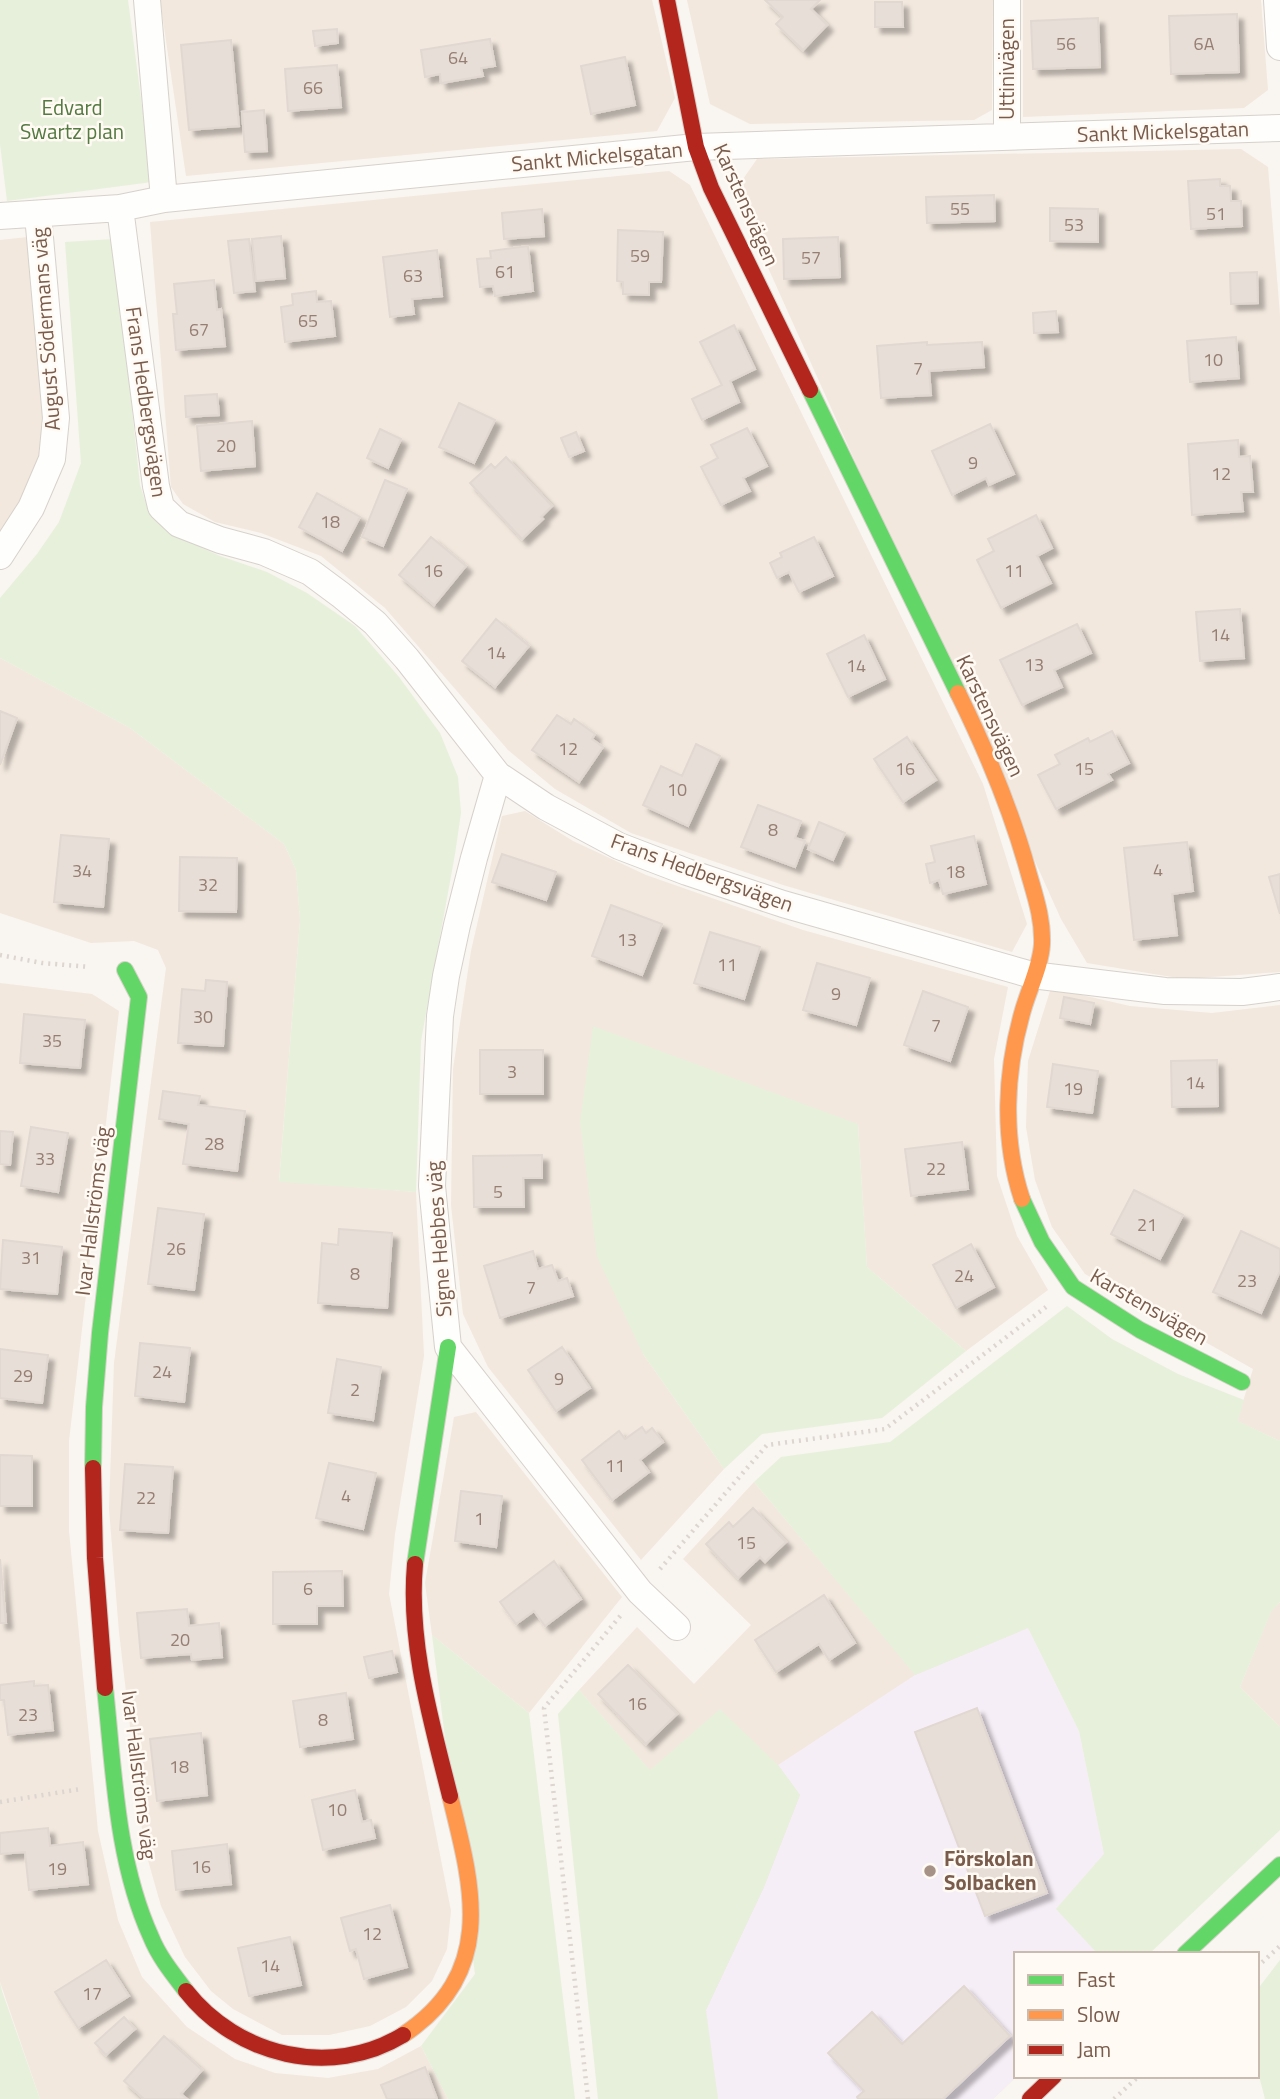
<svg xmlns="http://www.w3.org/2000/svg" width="1280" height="2099" font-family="'Titillium Web',sans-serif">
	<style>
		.residential { fill: #f2e8de }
		.education { fill: #f6eef6 }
		.green { fill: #e7f0db }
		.building { fill: #e6ded7; stroke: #e2d8d2; stroke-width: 2; filter: url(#shadow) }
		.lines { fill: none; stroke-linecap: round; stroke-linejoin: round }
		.street-casing { stroke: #d7d1cb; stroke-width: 28 }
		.fast-casing { stroke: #d9d2cb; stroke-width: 18 }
		.slow-casing { stroke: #d9d2cb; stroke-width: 18 }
		.jam-casing { stroke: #d9d2cb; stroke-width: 18 }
		.path { stroke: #dcd5d0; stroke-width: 4.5; stroke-dasharray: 2 5; stroke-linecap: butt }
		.street { stroke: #fefefd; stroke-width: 26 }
		.fast { stroke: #63d668; stroke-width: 16 }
		.slow { stroke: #ff974d; stroke-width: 16 }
		.jam { stroke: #b3261e; stroke-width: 16 }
		.poi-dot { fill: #a69286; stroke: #fffaf3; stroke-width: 2.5 }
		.labels { text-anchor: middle; stroke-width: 5; stroke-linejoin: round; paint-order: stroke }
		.number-label { font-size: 18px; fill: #977e72 }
		.street-label { font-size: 21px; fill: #7a5c4d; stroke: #fffaf3 }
		.park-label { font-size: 21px; fill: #537a41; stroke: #fffaf3 }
		.poi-label { font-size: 21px; font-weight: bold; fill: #7a5c4d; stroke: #fffaf3; text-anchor: start }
	</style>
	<defs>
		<filter id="shadow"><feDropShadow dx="6" dy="6" stdDeviation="2" flood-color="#0004"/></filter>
	</defs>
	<rect width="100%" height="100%" fill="#f9f5f0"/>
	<path class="residential" d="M160,0H652L675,98L657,131L186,176Z
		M687,0H993L992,110L974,120L750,124L710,104Z
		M1023,0H1261L1268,90L1244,108L1023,117Z
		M1241,149L1268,167L1280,315V972L1184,979L1087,963L1061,919L734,192L757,159Z
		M669,171L690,185L983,784L1027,924L1012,952L783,885L631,833L555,789L508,750L385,608L321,556L261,533L215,522L183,504L171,487L150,222Z
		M28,237L43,375L42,438L37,468L0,541V240Z
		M0,658L130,728L284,844L296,870L300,920L279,1181L416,1192L424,1356L395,1534L389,1594L451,1911L447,1949L432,1981L406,2007L370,2026L329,2035H282L233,2009L211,1991L185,1957L161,1906L144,1846L119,1632L109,1509L114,1363L166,968L158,950L134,941L91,943L0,913Z
		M525,811L573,841L646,875L803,930L1008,987L994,1059L997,1176L1017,1236L1048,1290L966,1351L867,1267L858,1124L643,1354L724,1469L641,1560L488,1367L463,1314L451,1205L453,1069L471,951L502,816Z
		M0,983L92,994L119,1011L69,1441V1531L98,1831L118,1920L142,1977L187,2027L235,2059L275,2073L328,2078L378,2069L421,2046L448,2099H40L0,1982Z
		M1051,988L1130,1006L1212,1013L1280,1005V1441L1237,1421L1253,1369L1085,1274L1052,1227L1035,1180L1026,1127L1028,1061Z
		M476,1412L622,1597L529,1713L432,1635L425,1583L454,1417Z
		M754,1482L915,1674L1028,1628L1104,1854L1056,1909L1098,1954H1016L1017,2076L993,2099H718L706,2010L650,1771L579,1690L637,1627L694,1684L751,1625L683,1559Z
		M1280,1602V1727L1240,1687L1271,1611Z"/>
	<path class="education" d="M1028,1628L1079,1731L1104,1854L1056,1909L1098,1954H1016L1017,2076L993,2099H718L706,2010L764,1887L800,1795L778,1765L915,1675Z"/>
	<path class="green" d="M0,0H128L152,182L7,201L0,144Z
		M114,239L140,485L148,510L174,535L220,556L267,572L307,593L355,626L399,677L440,733L458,777L461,813L455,854L421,1041L416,1192L279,1182L300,920L296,870L284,844L130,728L0,658V598L37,554L59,522L81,463L65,242Z
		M593,1026L858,1124L867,1267L966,1351L882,1418L762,1434L724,1469L643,1354L597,1257L580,1122Z
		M1067,1306L1112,1339L1178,1374L1244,1400L1238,1421L1280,1441V1602L1271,1612L1240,1687L1280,1727V1830L1149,1954H1098L1056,1909L1104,1854L1079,1731L1028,1628L915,1675L754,1482L781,1457L890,1442Z
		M432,1635L529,1713L575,2099H448L421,2046L475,1974Z
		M579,1690L650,1770L720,1709L778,1765L800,1795L764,1887L706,2010L718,2099H598L558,1714Z
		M1280,1960V2099H1265L1257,2068V1990Z
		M0,1982L2,1991L40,2099H0Z"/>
	<path class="building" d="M765,0H820L811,9L827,25L803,50L776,24L783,17Z
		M875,2H902L903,27H875Z
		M1237,14L1239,72L1171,74L1169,16Z
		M1098,18L1100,67L1033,69L1031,21Z
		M337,29L338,43L315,46L313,31Z
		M490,39L495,66L481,68L483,76L441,83L440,74L425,77L421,50Z
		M231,40L239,126L189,130L181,45Z
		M625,57L635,105L591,114L581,66Z
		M337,65L341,107L288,111L285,69Z
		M264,110L267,151L245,152L242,112Z
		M1220,179V186H1230L1231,201H1241L1242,226L1191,229L1188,181Z
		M994,195L995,221L927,223L926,197Z
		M1050,208L1098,209V242L1050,241Z
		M542,209L544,236L504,239L502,213Z
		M618,230L663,232L661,282H649V295L623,294V282L617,281Z
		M281,236L285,278L256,281L252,239Z
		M838,237L840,277L784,279L783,239Z
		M249,239L255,291L234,293L228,241Z
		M528,246L533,291L495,296L493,286L480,287L477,259L491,258L490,251Z
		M437,250L442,296L412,299L414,314L390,317L383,257Z
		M1257,272L1258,303L1231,304L1230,273Z
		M214,280L217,310L221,309L225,346L176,350L173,314H177L174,284Z
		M316,291L317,302L331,301L335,336L285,342L281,307L293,305L292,294Z
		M1056,311L1058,332L1034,333L1033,313Z
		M734,325L755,369L730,381L739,402L702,420L692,399L722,385L700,342Z
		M1236,337L1239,378L1190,382L1187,341Z
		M927,342V345L982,342L984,367L929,371L931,395L881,398L877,346Z
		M217,394L219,415L186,417L185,396Z
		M459,403L495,420L474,463L439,447Z
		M252,421L255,466L201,471L197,426Z
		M990,424L1014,474L989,485L986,478L952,495L932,451Z
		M747,428L767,466L743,478L750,491L721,505L701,467L718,458L711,445Z
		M380,429L401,439L388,468L367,458Z
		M576,432L584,451L569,457L561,438Z
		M1238,440L1239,457L1250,456L1253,492H1241L1243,511L1192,515L1188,444Z
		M506,457L552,506L541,517L543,519L522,539L470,483L491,464L495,468Z
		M385,480L407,489L383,546L362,537Z
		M317,493L360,517L342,551L299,527Z
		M1036,515L1052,548L1037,556L1051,583L1001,608L977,560L994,551L988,539Z
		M431,537L466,566L434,605L399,575Z
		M814,537L833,576L799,592L789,572L777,578L770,563L782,557L780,553Z
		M1240,609L1244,658L1200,661L1196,612Z
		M496,619L529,646L495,687L462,661Z
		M1077,624L1091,653L1054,670L1062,687L1022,705L1000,660Z
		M864,635L885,679L848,697L827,654Z
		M0,711L17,718L0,765Z
		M557,715L571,724L574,719L595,734L592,739L603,747L579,782L532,750Z
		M1112,731L1129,763L1108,774L1112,780L1056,809L1038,775L1060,764L1055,755L1088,738L1090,742Z
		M907,737L936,780L903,802L874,759Z
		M696,744L720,756L688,826L643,805L661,766L682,776Z
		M758,805L801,821L795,838L805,841L795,867L741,847Z
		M819,822L845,833L833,860L808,849Z
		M61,835L109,839L103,907L54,902Z
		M974,836L986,884L943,894L939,880L930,883L926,864L935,862L931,846Z
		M1187,842L1193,891L1172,894L1177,935L1134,940L1124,848Z
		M502,854L556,872L546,900L492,882Z
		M180,857L237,858L236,912L179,911Z
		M1280,874V914L1269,877Z
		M611,905L662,924L642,975L592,956Z
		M710,932L760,947L744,999L694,983Z
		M817,963L870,978L856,1025L803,1010Z
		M206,980L227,982L223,1046L178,1043L182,989L205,991Z
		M923,991L968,1007L950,1061L904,1045Z
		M1064,997L1094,1003L1090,1024L1060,1018Z
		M24,1014L85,1020L80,1068L20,1063Z
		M480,1050H543V1094H480Z
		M1217,1060L1218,1106L1172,1107L1171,1061Z
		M1053,1064L1098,1071L1092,1113L1047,1107Z
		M163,1091L200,1096L198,1105L245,1111L237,1171L183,1164L189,1124L159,1119Z
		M31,1127L68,1133L58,1192L21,1186Z
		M0,1131L13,1132L10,1165L0,1164Z
		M962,1142L968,1189L911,1196L905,1149Z
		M542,1155V1178H523L524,1207H474L473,1156Z
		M1134,1190L1183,1215L1160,1259L1111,1234Z
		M158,1208L204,1214L194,1290L148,1284Z
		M339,1229L392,1233L387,1308L318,1303L322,1243L338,1245Z
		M1241,1231L1280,1249V1271L1261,1313L1213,1292Z
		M3,1240L62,1247L57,1294L0,1289Z
		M971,1244L994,1287L956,1308L933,1265Z
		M533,1251L538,1269L552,1265L558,1281L567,1278L573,1296L500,1318L484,1266Z
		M140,1343L190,1348L184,1402L135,1396Z
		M562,1347L590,1388L556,1411L528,1370Z
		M0,1349L48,1355L42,1403L0,1398Z
		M337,1359L381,1367L373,1420L328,1413Z
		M642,1427L646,1433L652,1428L663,1442L640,1460L649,1472L612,1500L582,1460L619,1431L625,1439Z
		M0,1455L32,1456V1506H0Z
		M329,1463L376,1473L363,1529L316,1518Z
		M125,1464L173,1467L168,1533L120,1530Z
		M461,1491L502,1496L496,1547L455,1541Z
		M753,1508L786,1542L765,1562L760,1557L738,1578L706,1544L729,1522L733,1527Z
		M0,1559L6,1623H0Z
		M554,1561L581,1599L545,1626L534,1611L516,1624L500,1602Z
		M342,1571L343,1606H317V1624H273V1572Z
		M824,1595L855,1643L829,1660L819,1644L776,1672L755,1640Z
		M187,1609L189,1626L219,1623L222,1657L192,1660L191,1654L141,1658L137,1613Z
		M392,1651L397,1672L369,1678L364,1657Z
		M628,1665L677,1714L646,1744L598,1694Z
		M34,1681V1686L48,1685L53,1730L8,1735L4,1700H0V1685Z
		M346,1693L353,1739L300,1747L293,1701Z
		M977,1708L1047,1893L985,1916L915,1732Z
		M201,1733L207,1795L157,1801L150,1739Z
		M355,1790L362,1822L371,1820L375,1838L323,1850L312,1800Z
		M48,1828L50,1846L83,1842L88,1884L29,1890L25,1852L0,1854V1833Z
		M227,1844L231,1884L176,1890L172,1851Z
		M390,1905L407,1967L364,1979L356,1949L350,1951L341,1918Z
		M290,1937L301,1985L249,1996L238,1948Z
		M106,1960L129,1996L78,2028L55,1992Z
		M964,1986L1010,2036L943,2099H858L857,2097L864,2091L828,2053L872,2012L902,2044Z
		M124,2017L135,2029L106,2055L95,2043Z
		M164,2036L202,2070L181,2094L187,2099H144L124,2081Z
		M425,2067L437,2099H387L381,2085Z"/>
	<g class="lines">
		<defs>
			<path id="street" d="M147,0L164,199
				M1277,0L1280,47
				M1007,137V0
				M120,208L156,486L161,507L179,524L220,540L264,552L310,572L341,595L375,623L407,659L498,775L546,807L619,846L687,872L783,904L1032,975L1165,991L1242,992L1280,987
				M0,216L120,208L164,199L696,147L1280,128
				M0,556L31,508L52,459L56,418L38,215
				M498,775L474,858L457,925L446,976L440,1016L432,1186L448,1347L640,1592L677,1627"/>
			<path id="fast" d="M810,390L958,693
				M1022,1199L1042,1242L1073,1287L1140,1330L1242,1382
				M93,1468L94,1407L100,1333L139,997L125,970
				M415,1564L448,1347
				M105,1688C114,1771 116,1860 151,1937C159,1957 173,1974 186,1991
				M1185,1954L1280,1865"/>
			<path id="slow" d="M958,693C986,750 1011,809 1028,871C1035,896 1043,918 1042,944C1041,965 1029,989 1023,1010C1005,1072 1002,1138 1022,1199
				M403,2035C497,1973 473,1888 450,1796"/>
			<path id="jam" d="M667,0L696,147L711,188L810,390
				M93,1468L95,1558L105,1688
				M415,1564C408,1643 431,1720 450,1796
				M186,1991C237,2056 331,2079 403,2035
				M1030,2099L1054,2076"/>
		</defs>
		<use href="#street" class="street-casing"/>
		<use href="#fast" class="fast-casing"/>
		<use href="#slow" class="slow-casing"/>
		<use href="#jam" class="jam-casing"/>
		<path class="path" d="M0,955L42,963L90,967
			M660,1569L767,1445L885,1429L1046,1307
			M0,1802L81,1789
			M1257,1967L1280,1946
			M588,2099L544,1708L621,1615
			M1114,2099L1139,2076"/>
		<use href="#street" class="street"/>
		<use href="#fast" class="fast"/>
		<use href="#slow" class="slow"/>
		<use href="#jam" class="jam"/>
	</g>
	<circle class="poi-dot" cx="930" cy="1871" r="7"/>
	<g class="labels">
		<g class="number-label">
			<text x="1066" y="50">56</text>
			<text x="1204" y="50">6A</text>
			<text x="458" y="64">64</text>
			<text x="313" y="94">66</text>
			<text x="960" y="215">55</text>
			<text x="1216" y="220">51</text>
			<text x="1074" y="231">53</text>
			<text x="640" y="262">59</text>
			<text x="811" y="264">57</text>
			<text x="505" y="278">61</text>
			<text x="413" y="282">63</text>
			<text x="308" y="327">65</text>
			<text x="199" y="336">67</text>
			<text x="1213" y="366">10</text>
			<text x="918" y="375">7</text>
			<text x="226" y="452">20</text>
			<text x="973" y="469">9</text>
			<text x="1221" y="480">12</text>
			<text x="330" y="528">18</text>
			<text x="433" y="577">16</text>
			<text x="1014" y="577">11</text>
			<text x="1220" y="641">14</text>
			<text x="496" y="659">14</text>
			<text x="1034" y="671">13</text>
			<text x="856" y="672">14</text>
			<text x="568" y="755">12</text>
			<text x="905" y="775">16</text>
			<text x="1084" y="775">15</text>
			<text x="677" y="796">10</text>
			<text x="773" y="836">8</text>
			<text x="1158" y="876">4</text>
			<text x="82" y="877">34</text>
			<text x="955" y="878">18</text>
			<text x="208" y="891">32</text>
			<text x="627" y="946">13</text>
			<text x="727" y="971">11</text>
			<text x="836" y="1000">9</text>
			<text x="203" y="1023">30</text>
			<text x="936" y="1032">7</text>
			<text x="52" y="1047">35</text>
			<text x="512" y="1078">3</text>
			<text x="1195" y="1089">14</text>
			<text x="1073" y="1095">19</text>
			<text x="214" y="1150">28</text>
			<text x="45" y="1165">33</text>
			<text x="936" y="1175">22</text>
			<text x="498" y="1198">5</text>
			<text x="1147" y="1231">21</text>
			<text x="176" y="1255">26</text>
			<text x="31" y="1264">31</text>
			<text x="355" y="1280">8</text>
			<text x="964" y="1282">24</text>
			<text x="1247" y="1287">23</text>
			<text x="531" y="1294">7</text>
			<text x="162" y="1378">24</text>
			<text x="23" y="1382">29</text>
			<text x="559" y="1385">9</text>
			<text x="355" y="1396">2</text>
			<text x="615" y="1472">11</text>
			<text x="346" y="1502">4</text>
			<text x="146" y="1504">22</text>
			<text x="479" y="1525">1</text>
			<text x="746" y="1549">15</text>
			<text x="308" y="1595">6</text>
			<text x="180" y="1646">20</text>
			<text x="637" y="1710">16</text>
			<text x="28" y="1721">23</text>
			<text x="323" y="1726">8</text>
			<text x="179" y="1773">18</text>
			<text x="337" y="1816">10</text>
			<text x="201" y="1873">16</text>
			<text x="57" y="1875">19</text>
			<text x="372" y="1940">12</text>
			<text x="270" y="1972">14</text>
			<text x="92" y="2000">17</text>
		</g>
		<g class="street-label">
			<text transform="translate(1007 69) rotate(-90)" y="7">Uttinivägen</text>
			<text transform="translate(1163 132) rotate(-2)" y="7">Sankt Mickelsgatan</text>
			<text transform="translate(597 157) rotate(-5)" y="7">Sankt Mickelsgatan</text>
			<text transform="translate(746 205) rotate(66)" y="7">Karstensvägen</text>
			<text transform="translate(46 329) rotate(-94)" y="7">August Södermans väg</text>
			<text transform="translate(146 402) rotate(82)" y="7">Frans Hedbergsvägen</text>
			<text transform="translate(990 716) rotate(65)" y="7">Karstensvägen</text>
			<text transform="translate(702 873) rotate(20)" y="7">Frans Hedbergsvägen</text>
			<text transform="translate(93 1211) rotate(-83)" y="7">Ivar Hallströms väg</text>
			<text transform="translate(439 1239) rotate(-94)" y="7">Signe Hebbes väg</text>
			<text transform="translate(1149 1307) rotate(30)" y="7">Karstensvägen</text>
			<text transform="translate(139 1775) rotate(83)" y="7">Ivar Hallströms väg</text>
		</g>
		<g class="park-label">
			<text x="72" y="115">Edvard<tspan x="72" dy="24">Swartz plan</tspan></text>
		</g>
		<g class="poi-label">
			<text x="944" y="1866">Förskolan<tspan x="944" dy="24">Solbacken</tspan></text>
		</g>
	</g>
	<rect x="1014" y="1952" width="245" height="126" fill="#fffaf3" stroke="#cabbb1" stroke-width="2"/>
	<rect x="1028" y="1975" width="35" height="10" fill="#63d668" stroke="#cabbb1" stroke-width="2"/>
	<text x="1077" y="1987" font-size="21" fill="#7a5c4d">Fast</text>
	<rect x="1028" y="2010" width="35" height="10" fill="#ff974d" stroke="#cabbb1" stroke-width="2"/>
	<text x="1077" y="2022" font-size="21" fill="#7a5c4d">Slow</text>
	<rect x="1028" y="2045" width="35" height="10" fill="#b3261e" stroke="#cabbb1" stroke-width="2"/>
	<text x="1077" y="2057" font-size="21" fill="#7a5c4d">Jam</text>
</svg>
